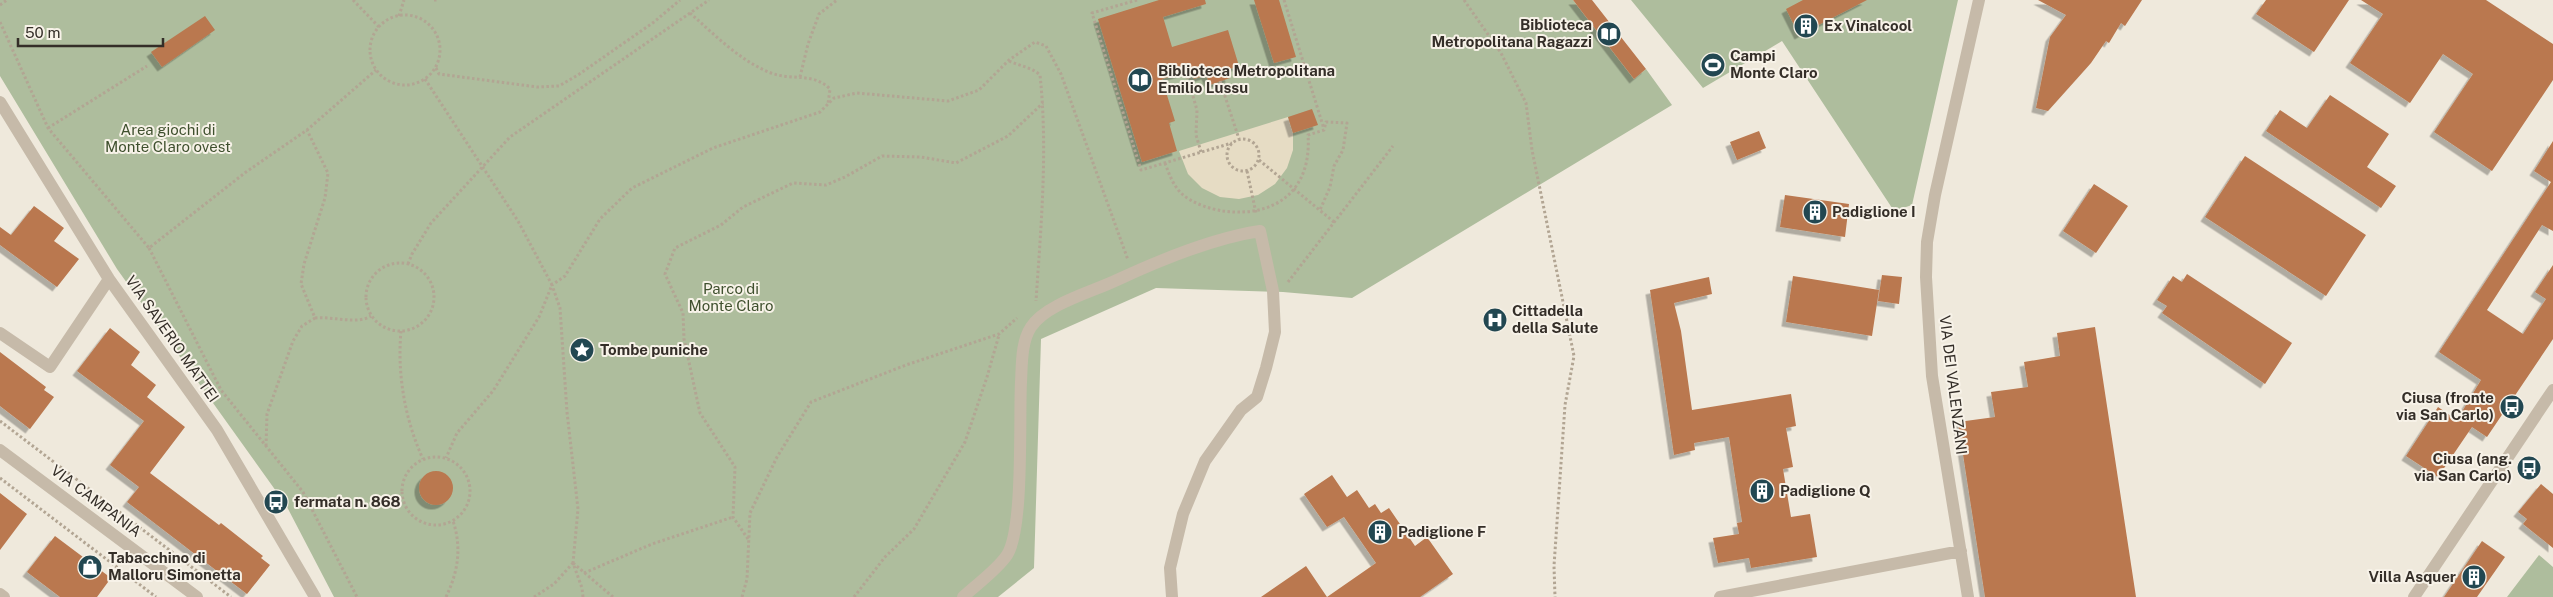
<svg xmlns="http://www.w3.org/2000/svg" width="2553" height="597" font-family="'Public Sans',sans-serif">
	<style>
		.green { fill: #aebd9d }
		.plaza { fill: #e6dcc4 }
		.building { fill: #ba784f; filter: url(#shadow) }
		.lines { fill: none; stroke-linecap: round; stroke-linejoin: round }
		.path { stroke: #b2a593; stroke-width: 3; stroke-dasharray: 2.5 2.5; stroke-linecap: butt }
		.minor { stroke: #c6baa9; stroke-width: 12 }
		.labels { text-anchor: middle; stroke-width: 4; stroke-linejoin: round; paint-order: stroke }
		.poi-label { font-size: 15px; font-weight: bold; fill: #342e28; stroke: #f7f2e8; text-anchor: start }
		.park-label { font-size: 15px; fill: #3f502e; stroke: #f7f2e8 }
		.street-label { font-size: 15px; fill: #342e28; stroke: #f7f2e8 }
	</style>
	<defs>
		<filter id="shadow"><feDropShadow dx="-4.5" dy="4.5" stdDeviation="0" flood-color="#0004"/></filter>
	</defs>
	<rect width="100%" height="100%" fill="#efe9dc"/>
	<path class="green" d="M0,0H1573L1634,79L1646,69L1672,105L1352,298L1283,292L1156,288L1041,339L1034,568L998,597H334L286,505L117,269L0,76Z
		M1631,0H1958L1912,205L1894,211L1782,41L1703,88Z
		M2539,555L2553,567V597H2507Z"/>
	<path class="plaza" d="M1288,117L1293,133V150L1287,168L1275,184L1258,195L1239,199L1220,197L1202,188L1188,174L1179,151Z"/>
	<path class="building" d="M1159,0H1205L1206,4L1163,17L1172,47L1228,30L1239,66L1227,70L1230,78L1210,85L1206,75L1194,79L1192,70L1162,79L1175,121L1169,123L1177,151L1142,162L1098,19Z
		M1254,0H1279L1296,57L1274,63Z
		M1573,0H1592L1646,69L1634,79Z
		M1803,0H1867L1799,35L1786,9Z
		M2038,0H2142L2125,26L2121,23L2109,43L2106,41L2091,63L2048,111L2036,108L2050,37L2066,15Z
		M2266,0H2349L2314,52L2256,14Z
		M2361,0H2486L2553,44V80L2492,171L2434,132L2473,74L2443,54L2410,103L2350,63L2383,14Z
		M205,16L215,30L162,67L151,52Z
		M2330,95L2389,134L2367,167L2396,186L2381,208L2266,131L2280,110L2307,128Z
		M1312,109L1318,125L1293,133L1288,117Z
		M1759,131L1766,148L1737,160L1730,142Z
		M2553,141V231L2542,225L2487,310L2523,334L2546,299L2535,292L2553,265V339L2487,437L2472,427L2438,477L2406,456L2438,407L2457,420L2481,380L2439,352L2551,182L2534,171Z
		M2245,156L2366,235L2326,296L2205,217Z
		M2094,184L2128,206L2096,253L2063,231Z
		M1785,195L1849,204L1845,237L1780,227Z
		M34,206L64,228L54,241L79,259L57,287L0,245V227L11,235Z
		M2187,274L2292,343L2265,384L2162,313L2167,306L2157,300L2173,276L2182,282Z
		M1882,275L1902,277L1899,304L1878,301Z
		M1793,276L1879,290L1872,336L1786,322Z
		M1709,277L1712,294L1674,303L1681,331L1692,410L1791,394L1796,426L1786,428L1793,467L1783,469L1791,517L1810,514L1817,557L1751,568L1749,558L1718,563L1713,538L1739,534L1737,523L1742,522L1729,437L1694,443L1695,450L1674,455L1650,290Z
		M2095,327L2136,597H1985L1958,422L1995,417L1991,392L2028,387L2024,362L2060,356L2057,333Z
		M110,328L140,352L131,365L156,385L147,397L185,427L150,473L219,525L221,523L263,556L261,558L270,565L247,594L127,502L139,487L110,465L144,421L77,371Z
		M0,352L46,387L44,390L54,397L30,429L0,406Z
		M419 488a17 17 0 1 1 34 0a17 17 0 1 1-34 0Z
		M1332,475L1347,497L1357,490L1369,508L1375,504L1381,513L1389,508L1415,546L1427,537L1453,574L1420,597H1261L1306,566L1327,597L1376,563L1344,517L1327,527L1304,494Z
		M2541,484L2553,494V548L2523,524L2527,519L2518,512Z
		M0,493L27,514L0,550Z
		M55,536L111,578L97,597H60L27,572Z
		M2482,541L2505,557L2477,597H2444Z"/>
	<g class="lines">
		<path class="path" d="M353,0L379,27
			M434,0H439
			M1137,0L1092,13L1141,170L1232,143
			M1284,0L1324,129
			M1464,0L1501,53L1526,103L1532,150L1574,356L1565,405L1554,566L1555,597
			M0,5L7,0
			M690,13C715,35 740,61 771,73C792,81 813,72 830,89L828,104
			M370 50a35 35 0 1 1 70 0a35 35 0 1 1-70 0Z
			M399,16L404,0
			M0,22L48,128L149,248L246,172L307,130L376,70
			M1009,61C1020,66 1031,67 1040,75C1048,150 1041,226 1036,301
			M436,68L439,74L537,87L559,86L578,75L654,22L680,0
			M1186,72L1197,110L1196,135L1201,152
			M800,77L808,44L819,14L837,0
			M425,79L518,221L552,285L539,317L493,391L457,433L446,458
			M1220,81L1239,139
			M48,128L147,66
			M1227 155a16 16 0 1 1 32 0a16 16 0 1 1-32 0Z
			M1259,160L1334,222
			M1165,163C1169,174 1173,185 1181,193C1191,203 1210,209 1223,211C1276,218 1312,190 1308,135L1324,130L1326,122L1347,123L1343,150L1334,166L1330,187L1320,210
			M1247,171L1256,213
			M149,248L221,390L303,492L357,597
			M366 297a34 34 0 1 1 68 0a34 34 0 1 1-68 0Z
			M408,264L412,254L431,223L510,137L709,0
			M1288,282L1393,146
			M315,318C333,316 357,325 371,316
			M401,331C397,374 405,420 423,459
			M0,421L231,597
			M266,446L267,414L293,341L302,326L315,318L301,284L304,264L325,198L328,173L307,130
			M402 491a34 34 0 1 1 68 0a34 34 0 1 1-68 0Z
			M0,478L156,597
			M748,539L733,517L735,467L700,413L684,339L683,313L665,274L675,248L721,225L743,207L793,183L826,185L845,177L882,156L921,157L956,163L1008,136L1043,103
			M573,563L613,597
			M584,573L652,544L733,517
			M446,597C458,572 462,548 453,521
			M534,597L554,584L573,563
			M583,597L582,588L573,563L578,509L567,412L560,308L552,285L565,276L600,219L632,188L713,148L820,112L834,98L857,93L948,101L979,90L1009,60L1035,42L1046,46L1061,74L1128,260
			M742,597L747,579L750,513L777,457L811,402L906,365L999,334L1017,318
			M854,597L885,557L914,529L965,442L987,377L999,335"/>
		<path class="minor" d="M0,102L109,279L217,430L315,597
			M0,333L50,367L109,279
			M0,450L197,597
			M0,594L4,597
			M963,597C976,585 998,569 1007,555C1024,529 1019,419 1021,382C1022,365 1021,342 1031,327C1046,304 1092,292 1117,280C1160,260 1213,238 1260,231L1273,291L1275,332L1266,368L1257,397L1241,410L1205,461L1183,514L1170,568L1172,597
			M1720,597L1961,551
			M1968,597L1932,376L1926,277L1927,242L1935,195L1979,0
			M2414,597L2553,390"/>
	</g>
	<defs>
		<symbol id="building-disc" viewBox="-11 -11 22 22"><circle r="9.5" fill="#224751" stroke="#f7f2e8"/><path d="M-4-6H4V6H1V3H-1V6H-4ZM-2.5-4.3h1.7v1.8h-1.7ZM.8-4.3h1.7v1.8H.8ZM-2.5-1h1.7V.8h-1.7ZM.8-1h1.7V.8H.8Z" fill="#fff"/></symbol>
		<symbol id="library-disc" viewBox="-11 -11 22 22"><circle r="9.5" fill="#224751" stroke="#f7f2e8"/><path d="M-6-4Q-3-5.5-.7-3.5V5Q-3 3-6 4ZM6-4Q3-5.5 .7-3.5V5Q3 3 6 4Z" fill="#fff"/></symbol>
		<symbol id="stadium-disc" viewBox="-11 -11 22 22"><circle r="9.5" fill="#224751" stroke="#f7f2e8"/><path d="M0-5a6.5 5 0 1 0 0 10a6.5 5 0 1 0 0-10ZM-3.5-1.8h7v3.6h-7Z" fill="#fff"/></symbol>
		<symbol id="hospital-disc" viewBox="-11 -11 22 22"><circle r="9.5" fill="#224751" stroke="#f7f2e8"/><path d="M-5-5h3v3.5h4V-5h3V5h-3V1.5h-4V5h-3Z" fill="#fff"/></symbol>
		<symbol id="sight-disc" viewBox="-11 -11 22 22"><circle r="9.5" fill="#224751" stroke="#f7f2e8"/><path d="M0-6L1.8-2.2L6-1.7L2.9 1.2L3.7 5.4L0 3.3L-3.7 5.4L-2.9 1.2L-6-1.7L-1.8-2.2Z" fill="#fff"/></symbol>
		<symbol id="bus-disc" viewBox="-11 -11 22 22"><circle r="9.5" fill="#224751" stroke="#f7f2e8"/><path d="M-5-6H5V4H4V6H2V4H-2V6H-4V4H-5ZM-3.5-4V0h7V-4ZM-3.5 1.2v1.5H-2V1.2ZM2 1.2v1.5H3.5V1.2Z" fill="#fff"/></symbol>
		<symbol id="shop-disc" viewBox="-11 -11 22 22"><circle r="9.5" fill="#224751" stroke="#f7f2e8"/><path d="M-5-2.5h2.3a2.7 3.5 0 0 1 5.4 0H5L5.5 6h-11ZM-1.5-2.5h3a1.5 2.3 0 0 0-3 0Z" fill="#fff"/></symbol>
	</defs>
	<g fill-rule="evenodd">
		<use href="#building-disc" x="1792" y="12" width="28" height="28"/>
		<use href="#library-disc" x="1595" y="20" width="28" height="28"/>
		<use href="#stadium-disc" x="1699" y="51" width="28" height="28"/>
		<use href="#library-disc" x="1126" y="66" width="28" height="28"/>
		<use href="#building-disc" x="1801" y="198" width="28" height="28"/>
		<use href="#hospital-disc" x="1481" y="306" width="28" height="28"/>
		<use href="#sight-disc" x="568" y="336" width="28" height="28"/>
		<use href="#bus-disc" x="2498" y="393" width="28" height="28"/>
		<use href="#bus-disc" x="2515" y="454" width="28" height="28"/>
		<use href="#building-disc" x="1748" y="477" width="28" height="28"/>
		<use href="#bus-disc" x="262" y="488" width="28" height="28"/>
		<use href="#building-disc" x="1366" y="518" width="28" height="28"/>
		<use href="#shop-disc" x="76" y="553" width="28" height="28"/>
		<use href="#building-disc" x="2460" y="563" width="28" height="28"/>
	</g>
	<g class="labels">
		<g class="poi-label">
			<text x="1592" y="30" text-anchor="end">Biblioteca<tspan x="1592" dy="17">Metropolitana Ragazzi</tspan></text>
			<text x="1824" y="31">Ex Vinalcool</text>
			<text x="1730" y="61">Campi<tspan x="1730" dy="17">Monte Claro</tspan></text>
			<text x="1158" y="76">Biblioteca Metropolitana<tspan x="1158" dy="17">Emilio Lussu</tspan></text>
			<text x="1832" y="217">Padiglione I</text>
			<text x="1512" y="316">Cittadella<tspan x="1512" dy="17">della Salute</tspan></text>
			<text x="600" y="355">Tombe puniche</text>
			<text x="2494" y="403" text-anchor="end">Ciusa (fronte<tspan x="2494" dy="17">via San Carlo)</tspan></text>
			<text x="2512" y="464" text-anchor="end">Ciusa (ang.<tspan x="2512" dy="17">via San Carlo)</tspan></text>
			<text x="1780" y="496">Padiglione Q</text>
			<text x="294" y="507">fermata n. 868</text>
			<text x="1398" y="537">Padiglione F</text>
			<text x="108" y="563">Tabacchino di<tspan x="108" dy="17">Malloru Simonetta</tspan></text>
			<text x="2456" y="582" text-anchor="end">Villa Asquer</text>
		</g>
		<g class="park-label">
			<text x="168" y="135">Area giochi di<tspan x="168" dy="17">Monte Claro ovest</tspan></text>
			<text x="731" y="294">Parco di<tspan x="731" dy="17">Monte Claro</tspan></text>
		</g>
		<g class="street-label">
			<text transform="translate(172 339) rotate(55)" y="5">VIA SAVERIO MATTEI</text>
			<text transform="translate(1953 385) rotate(83)" y="5">VIA DEI VALENZANI</text>
			<text transform="translate(96 501) rotate(37)" y="5">VIA CAMPANIA</text>
		</g>
	</g>
	<path d="M18 38v8h145v-8" fill="none" stroke="#342e28" stroke-width="2.5"/>
	<text x="25" y="38" font-size="15" fill="#342e28" stroke="#f7f2e8" stroke-width="4" paint-order="stroke">50 m</text>
</svg>
